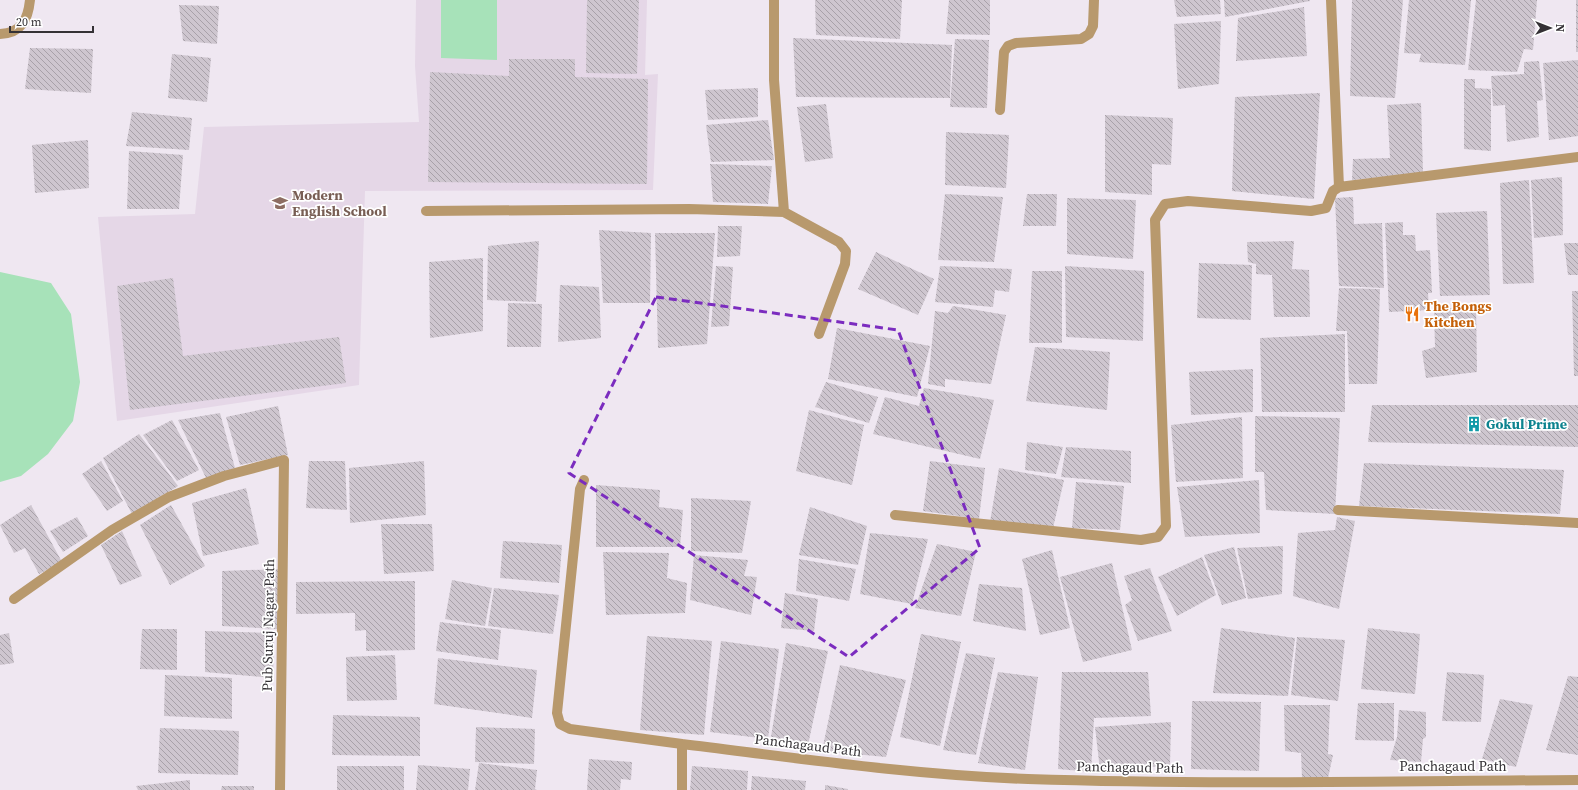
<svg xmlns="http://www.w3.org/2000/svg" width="1578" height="790" font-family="'Source Serif 4',serif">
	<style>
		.built { fill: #e5d7e7 }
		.grass { fill: #a7e2b9 }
		.building { fill: url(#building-back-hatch) }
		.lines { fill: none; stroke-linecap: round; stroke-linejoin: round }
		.minor { stroke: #b8996d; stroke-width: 10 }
		.marked { fill: none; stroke: #7b2cbf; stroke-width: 3; stroke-dasharray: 8 5; stroke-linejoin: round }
		.labels { text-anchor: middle; stroke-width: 3.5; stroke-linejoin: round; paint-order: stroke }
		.education-label { font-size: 14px; font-weight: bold; fill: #785e54; stroke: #fff; text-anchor: start }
		.food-label { font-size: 14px; font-weight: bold; fill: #c56008; stroke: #fff; text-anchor: start }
		.culture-label { font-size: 14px; font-weight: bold; fill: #0d838f; stroke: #fff; text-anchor: start }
		.street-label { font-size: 14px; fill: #343135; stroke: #fff }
	</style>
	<defs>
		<pattern id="building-back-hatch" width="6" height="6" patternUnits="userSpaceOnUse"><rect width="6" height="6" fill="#cec6cf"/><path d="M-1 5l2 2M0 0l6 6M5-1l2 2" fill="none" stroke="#a8a1a9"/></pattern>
	</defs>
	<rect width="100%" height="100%" fill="#efe7f1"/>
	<path class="built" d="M416,0H647L645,75L658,74L653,190L365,191L359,385L117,421L98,217L195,214L204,127L419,122L415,66Z"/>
	<path class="grass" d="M441,0H497V60L441,58Z
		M0,272L51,283L71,314L80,382L73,421L48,454L21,476L0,482Z"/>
	<path class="building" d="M587,0H639L637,74L586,73Z
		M815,0H902L900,39L816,35Z
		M949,0H990V35L946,34Z
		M1174,0H1220L1221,14L1177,17Z
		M1224,0H1310V1L1225,17Z
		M1352,0H1403L1395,98L1350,96Z
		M1409,0H1471L1465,65L1419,62L1421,54L1404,53Z
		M1476,0H1537L1533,50L1524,49L1517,72L1468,70Z
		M1576,0H1578V52H1576Z
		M179,5L219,6L217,44L183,41Z
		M1304,7L1307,56L1236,61L1238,18Z
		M1221,21L1219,84L1178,89L1174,24Z
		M793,38L952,45L950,98L796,97Z
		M955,39L989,40L987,108L950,107Z
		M30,48L93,49L91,93L25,89Z
		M172,54L211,58L207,102L168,98Z
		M509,59H575V77L648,79L647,184L428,182L430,72L509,76Z
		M1578,60V136L1549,140L1543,63Z
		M1539,61L1543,100L1537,101L1539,137L1507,142L1505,105L1493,106L1491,76L1524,74V62Z
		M1464,79H1475V88L1491,89V151L1464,149Z
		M758,88V117L708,120L705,90Z
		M1320,93L1314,199L1232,191L1235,97Z
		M1421,103L1423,173L1352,180L1353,159L1390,158L1387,105Z
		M826,104L833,158L805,162L797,107Z
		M132,112L192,118L189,150L126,146Z
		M1105,115L1173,118L1171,165L1152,164V195L1105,192Z
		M768,120L774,160L711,162L706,125Z
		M946,132L1009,135L1006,188L945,185Z
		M88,140L89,188L35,193L32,145Z
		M129,151L183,155L179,209H127Z
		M710,164L772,166L768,204L713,202Z
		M1562,177L1563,235L1534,238L1531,180Z
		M1529,180L1534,283L1503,284L1500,183Z
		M945,194L1003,197L994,262L938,260Z
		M1027,194H1057L1056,226H1023Z
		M1353,197L1354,224L1382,223L1384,288L1339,286L1335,198Z
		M1067,198L1136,200L1133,259L1067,254Z
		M1487,211L1490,295L1440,296L1436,213Z
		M1403,222V235H1415L1416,251L1430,250L1432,293H1428L1429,310L1389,312L1385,223Z
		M718,226H742L740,256L717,257Z
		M599,230L651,233L650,303H603Z
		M655,233H715L707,344L658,348Z
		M539,241L536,302L487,300L488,246Z
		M1294,241L1292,269L1309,270L1310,317H1274L1272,275L1256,274V264L1248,262L1247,242Z
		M1564,243H1578V275H1568Z
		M876,252L934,279L918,315L858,289Z
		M483,258V331L430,338L429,262Z
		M1199,263L1252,265L1251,320L1197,318Z
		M716,266L733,267L729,326L711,327Z
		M940,266L1012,269L1009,292L995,290L993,307L935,302Z
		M1065,266L1144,271L1143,341L1066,337Z
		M1032,271H1062V343H1029Z
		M173,278L183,356L339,337L346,383L130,410L117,286Z
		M560,285L599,287L601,338L558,342Z
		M1339,288L1380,289L1377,384H1349L1347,331H1336Z
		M1572,291H1578V376H1574Z
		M508,303L542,304L541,347H507Z
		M1476,305L1477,372L1426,378L1422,351L1435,347L1434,310Z
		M953,306L1006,315L991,384L945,379V387L928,384L935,311L948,313Z
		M837,328L930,346L917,397L828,379Z
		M1345,334V412H1262L1260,338Z
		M1035,347L1110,352L1107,410L1026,401Z
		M1253,369V412L1191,415L1189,372Z
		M826,382L878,397L869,423L815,407Z
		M924,388L994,400L980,459L873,434L885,397L919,406Z
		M1372,405H1578V447L1368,442Z
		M278,406L288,455L240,465L226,417Z
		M809,410L864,425L852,485L796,471Z
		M220,413L235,468L206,478L178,420Z
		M1255,416L1340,418L1335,514L1266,510L1264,472H1255Z
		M1242,417L1243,478L1176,482L1171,425Z
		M172,420L199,470L177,481L143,435Z
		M139,434L178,486L132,514L103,458Z
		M1027,442L1063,447L1056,474L1025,470Z
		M1066,447L1131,451V483L1061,477Z
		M101,461L123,501L107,511L82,474Z
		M309,461H345L347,510L306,508Z
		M424,461L426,515L350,523L349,468Z
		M930,461L985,468L979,519L923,511Z
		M1364,463L1564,470L1560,514L1359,506Z
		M999,468L1064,480L1053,528L990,522Z
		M1259,480L1260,533L1185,537L1177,487Z
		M1076,482L1124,486L1120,530L1072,528Z
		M596,485L660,490L659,507L683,510L680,547H596Z
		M246,488L259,544L203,556L192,503Z
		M691,498L751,501L742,553L691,551Z
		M31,505L62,562L39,574L25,548L14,553L0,525Z
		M171,505L205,566L170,585L140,525Z
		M810,507L867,526L858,565L799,555Z
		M77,517L88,536L63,552L50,531Z
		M1337,517L1355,521L1339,609L1293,596L1298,533L1335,530Z
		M381,524H432L434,571L384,574Z
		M122,531L142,576L120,585L101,545Z
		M870,533L928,539L912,604L860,594Z
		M503,541L562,545L559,583L500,578Z
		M937,544L976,552L961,616L915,608Z
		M1283,546L1282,594L1248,599L1237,548Z
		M1234,547L1246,598L1222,605L1204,555Z
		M1052,550L1070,628L1040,635L1022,559Z
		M603,552L669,553L667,578L687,583L685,613L606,615Z
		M694,555L748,560L744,576L757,577L751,615L690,600Z
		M1202,557L1216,595L1177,616L1158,577Z
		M799,559L856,569L849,601L796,591Z
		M1112,563L1132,650L1083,662L1060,577Z
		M1150,568L1172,631L1138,641L1125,605L1132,600L1124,576Z
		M279,569L277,629L222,626V571Z
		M452,580L492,588L485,626L445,619Z
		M415,581V650L366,651V630L355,631V613L296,614V582Z
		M979,584L1022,588L1026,631L973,621Z
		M494,588L559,595L553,634L488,626Z
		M785,593L818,599L814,631L781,628Z
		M440,622L501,630L498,660L436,651Z
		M1221,628L1295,638L1288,696L1213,693Z
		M1368,628L1420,634L1415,694L1361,689Z
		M142,629H177V670L140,669Z
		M205,631L274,633L273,678L205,672Z
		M9,633L14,663L0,665V635Z
		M921,634L961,642L940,746L900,737Z
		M647,636L712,641L704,735L640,730Z
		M1297,637L1345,640L1338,701L1291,695Z
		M721,641L779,649L768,739L710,732Z
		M786,643L828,651L808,745L771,737Z
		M966,653L995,658L976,755L943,750Z
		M395,655L397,700L347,701L346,657Z
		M438,658L537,670L532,718L434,704Z
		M840,665L906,680L886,757L822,751Z
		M998,672L1038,677L1025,770L978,763Z
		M1062,672H1148L1151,716L1094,718L1091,772L1058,769Z
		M1447,672L1484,675L1481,722L1442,721Z
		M165,675L232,678V719L164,716Z
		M1568,676L1578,677V755L1546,750Z
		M1500,699L1533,705L1516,767L1482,759Z
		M1192,701L1261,702L1259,771L1191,769Z
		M1358,703H1394V741L1355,740Z
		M1284,705H1330L1328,754L1333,755L1328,778H1302L1301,753L1285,751Z
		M1399,710L1426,712V737L1423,739L1421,762L1390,760L1397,737Z
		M333,715L420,717V756L332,755Z
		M1171,722L1170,766L1100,770L1095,727Z
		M476,727L535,729L534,764L475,762Z
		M160,728L239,731L238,775L158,773Z
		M589,759L632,762L631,780L621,779L620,790H587Z
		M479,763L537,770L535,789L537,790H475Z
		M418,765L470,769L468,790H416Z
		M337,766H404V790H337Z
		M692,766L748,771L747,790H690Z
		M752,776L806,781L805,790H751Z
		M190,780V790H138L136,786Z
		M825,785L848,789V790H825Z
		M222,786H254V790H221Z"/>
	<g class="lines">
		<path class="minor" d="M1331,0L1339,187L1578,157
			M0,34C22,33 28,19 30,0
			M1000,110L1004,52L1008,46L1016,43L1081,39L1089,34L1093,26L1094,0
			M426,211L689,209L784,212L774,80V0
			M784,212L839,242L846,251L845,264L819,334
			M584,480L580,489L557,713L560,724L570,729L682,744
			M1338,510L1578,523
			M895,515L1141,540L1158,537L1166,526L1155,220L1165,204L1188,201L1311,211L1326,208L1333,191L1339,187
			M14,599L112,530L169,497L224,476L284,460L280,790
			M682,790V744C797,758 912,775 1028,779C1211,785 1395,781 1578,780"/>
	</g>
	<path class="marked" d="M656,297L898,330L980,548L849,657L569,473Z"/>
	<defs>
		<symbol id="school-bare" viewBox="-9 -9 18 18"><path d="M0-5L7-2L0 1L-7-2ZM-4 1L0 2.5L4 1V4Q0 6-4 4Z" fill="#8d6e63" stroke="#fff" stroke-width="2.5" paint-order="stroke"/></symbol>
		<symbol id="restaurant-bare" viewBox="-9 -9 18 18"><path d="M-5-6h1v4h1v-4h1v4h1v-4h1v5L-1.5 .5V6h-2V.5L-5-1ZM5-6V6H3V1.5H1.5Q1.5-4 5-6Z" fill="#e8710a" stroke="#fff" stroke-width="2.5" paint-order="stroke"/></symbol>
		<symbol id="building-bare" viewBox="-9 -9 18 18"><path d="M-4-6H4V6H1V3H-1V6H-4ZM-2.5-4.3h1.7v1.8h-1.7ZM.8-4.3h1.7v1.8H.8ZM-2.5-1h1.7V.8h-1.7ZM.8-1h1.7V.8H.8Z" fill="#0f9aa8" stroke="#fff" stroke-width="2.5" paint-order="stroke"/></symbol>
	</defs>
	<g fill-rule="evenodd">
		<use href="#school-bare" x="269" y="192" width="22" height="22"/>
		<use href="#restaurant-bare" x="1401" y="303" width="22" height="22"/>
		<use href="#building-bare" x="1463" y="413" width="22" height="22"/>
	</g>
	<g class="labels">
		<g class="education-label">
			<text x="292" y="200">Modern<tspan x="292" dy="16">English School</tspan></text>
		</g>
		<g class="food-label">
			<text x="1424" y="311">The Bongs<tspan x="1424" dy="16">Kitchen</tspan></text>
		</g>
		<g class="culture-label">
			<text x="1486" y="429">Gokul Prime</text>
		</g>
		<g class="street-label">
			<text transform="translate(268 625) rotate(-89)" y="5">Pub Suruj Nagar Path</text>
			<text transform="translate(808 745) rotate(7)" y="5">Panchagaud Path</text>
			<text x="1453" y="771">Panchagaud Path</text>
			<text transform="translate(1130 767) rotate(1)" y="5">Panchagaud Path</text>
		</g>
	</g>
	<g transform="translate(1550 28) rotate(90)" stroke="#ffffff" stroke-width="3" paint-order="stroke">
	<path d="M0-3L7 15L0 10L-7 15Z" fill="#343135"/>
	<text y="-6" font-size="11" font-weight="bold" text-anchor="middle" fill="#343135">N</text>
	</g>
	<path d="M10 26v6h83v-6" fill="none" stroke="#343135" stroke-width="2"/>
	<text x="16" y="26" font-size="12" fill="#343135" stroke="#ffffff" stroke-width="3" paint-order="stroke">20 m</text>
</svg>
